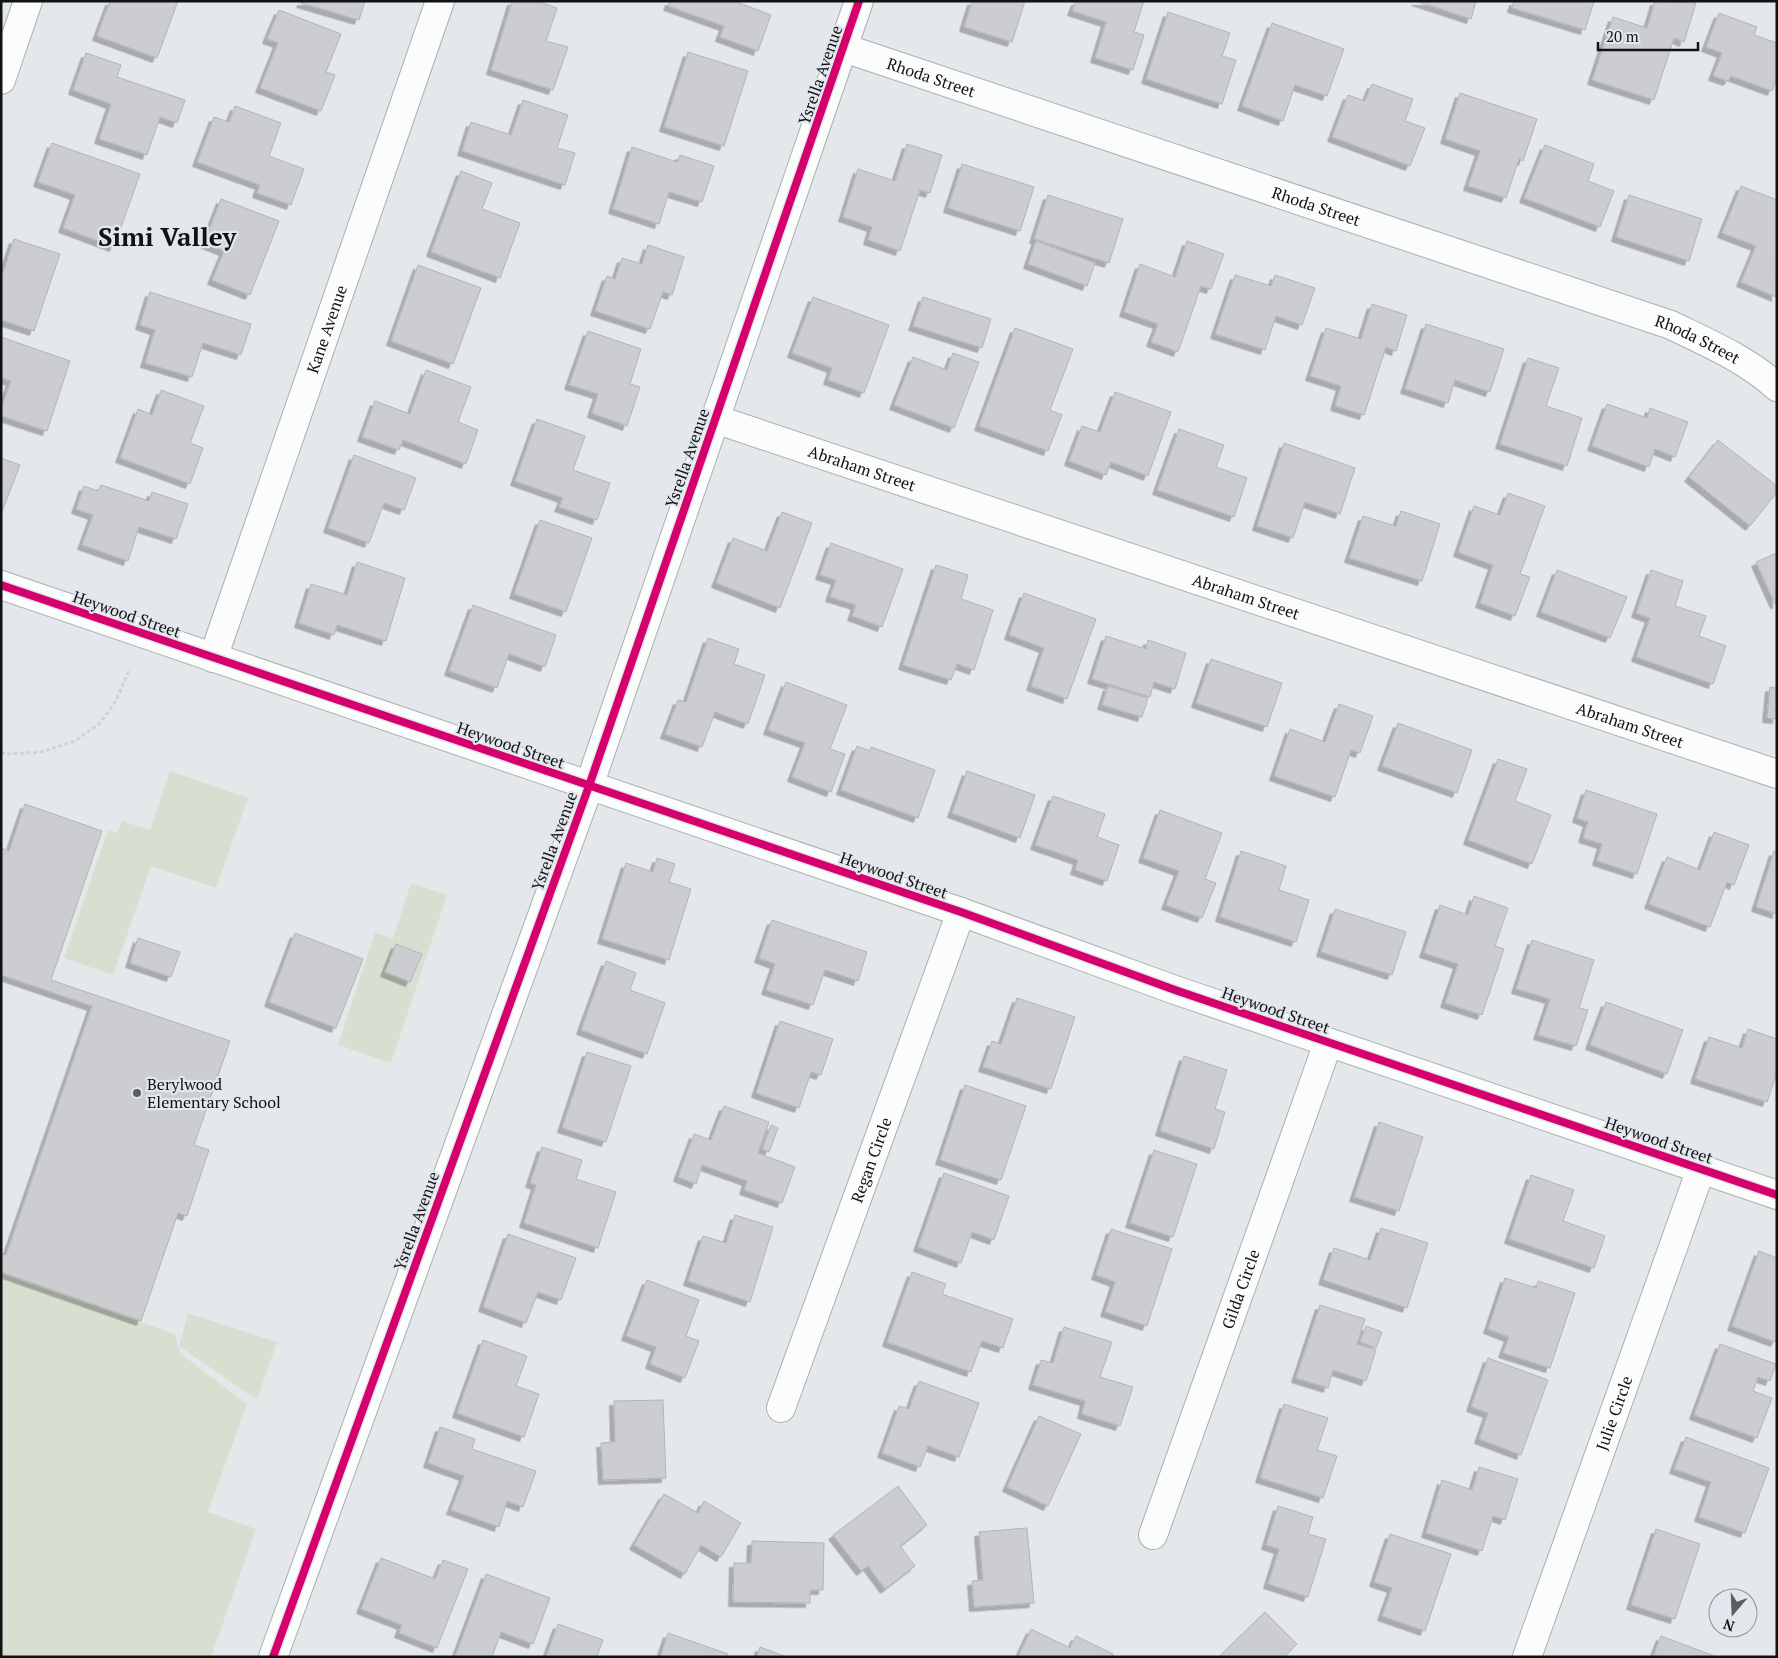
<svg xmlns="http://www.w3.org/2000/svg" width="1778" height="1658" font-family="'PT Serif',serif">
	<style>
		.green { fill: #d7e0d0 }
		.building { fill: #cbcdd0; stroke: #b2b4b7; filter: url(#shadow) }
		.lines { fill: none; stroke-linecap: round; stroke-linejoin: round }
		.street-casing { stroke: #acaeb1; stroke-width: 30 }
		.secondary-casing { stroke: #acaeb1; stroke-width: 30 }
		.path { stroke: #d1d3d3; stroke-width: 3; stroke-dasharray: 4 2.5; stroke-linecap: butt }
		.street { stroke: #fbfcfc; stroke-width: 28 }
		.secondary { stroke: #fbfcfc; stroke-width: 28 }
		.cycleway-casing { stroke: #e3e7ed; stroke-width: 11 }
		.cycleway { stroke: #d6006c; stroke-width: 8 }
		.poi-dot { fill: #5b5d5f; stroke: #e3e7ed; stroke-width: 2 }
		.labels { text-anchor: middle; stroke-width: 4.5; stroke-linejoin: round; paint-order: stroke }
		.street-label { font-size: 16px; fill: #111214; stroke: #e3e7ed }
		.poi-label { font-size: 16px; fill: #111214; stroke: #e3e7ed; text-anchor: start }
		.town-label { font-size: 26px; font-weight: bold; fill: #111214; stroke: #e3e7ed }
	</style>
	<defs>
		<filter id="shadow"><feDropShadow dx="-4.5" dy="4.5" stdDeviation="0" flood-color="#0004"/></filter>
	</defs>
	<rect width="100%" height="100%" fill="#e5e8eb"/>
	<path class="green" d="M170,771L248,798L216,888L151,866L113,975L64,958L108,830L117,833L122,821L150,830Z
		M411,883L447,895L391,1063L338,1045L375,933L393,938Z
		M1,1274L175,1334L180,1353L247,1404L208,1512L256,1529L211,1657H1Z
		M188,1313L277,1342L257,1400L179,1346Z"/>
	<path class="building" d="M110,1H178L157,58L97,36Z
		M302,1H365L359,20L301,3Z
		M512,1H537L557,8L546,41L568,47L553,90L491,70Z
		M670,1H734L771,15L758,51L720,37L724,26L668,6Z
		M972,1H1025L1012,42L964,27Z
		M1076,1H1144L1134,32L1144,35L1133,70L1095,58L1106,22L1072,11Z
		M1416,1H1476L1471,19Z
		M1514,1H1594L1585,30L1512,8Z
		M1655,1L1696,3L1684,42L1674,38L1654,100L1592,80L1613,17L1647,28Z
		M279,10L341,34L326,72L335,75L321,111L260,88L278,43L267,39Z
		M1168,12L1230,33L1222,56L1236,60L1222,104L1146,79Z
		M1719,13L1757,27L1754,35L1777,43V78L1772,91L1731,76L1728,81L1713,76L1722,53L1706,47Z
		M1272,23L1344,49L1327,96L1295,85L1283,121L1242,106Z
		M688,52L748,71L724,146L664,127Z
		M86,53L121,65L117,77L185,100L177,123L160,117L147,155L99,139L111,104L73,90Z
		M1372,84L1413,99L1405,121L1425,128L1410,166L1332,137L1348,95L1365,101Z
		M1460,93L1537,119L1523,161L1519,159L1506,198L1468,186L1480,151L1445,139Z
		M523,100L568,115L557,148L575,153L565,185L462,151L471,122L511,135Z
		M235,106L281,123L269,156L304,169L291,205L257,193L260,185L197,162L214,117L229,122Z
		M52,143L140,174L114,247L63,228L75,195L38,182Z
		M907,144L942,155L930,193L920,190L900,251L868,240L872,227L843,217L858,169L895,181Z
		M1545,145L1594,164L1588,181L1614,191L1600,227L1524,198Z
		M632,147L677,162L680,155L714,166L702,202L669,192L659,224L613,209Z
		M962,164L1034,187L1020,231L948,208Z
		M461,171L492,183L482,209L520,223L500,278L431,252Z
		M1741,186L1777,200L1776,297L1741,282L1756,246L1722,233Z
		M1048,195L1123,219L1109,263L1034,239Z
		M1629,195L1702,219L1689,261L1616,237Z
		M221,199L279,221L250,295L212,280L224,251L204,243Z
		M14,239L60,254L34,331L1,320V278Z
		M1036,241L1095,263L1087,286L1028,264Z
		M1187,241L1224,254L1211,289L1201,286L1178,352L1151,342L1158,324L1124,312L1140,264L1175,277Z
		M648,245L684,257L672,295L663,292L650,329L595,311L607,276L615,279L622,258L642,264Z
		M418,265L481,288L453,364L391,341Z
		M1235,275L1271,286L1275,275L1315,288L1302,325L1276,316L1265,350L1215,334Z
		M150,292L251,324L241,355L203,343L192,377L145,363L155,330L140,325Z
		M813,297L889,325L864,393L828,380L832,368L792,353Z
		M923,297L991,319L982,348L913,326Z
		M1372,304L1407,315L1396,351L1386,347L1364,415L1335,406L1341,386L1310,376L1326,328L1361,339Z
		M1426,324L1504,349L1490,392L1455,380L1448,403L1405,389Z
		M1015,328L1073,349L1050,410L1062,415L1048,451L979,426Z
		M588,331L641,349L630,384L640,387L627,426L592,413L598,394L569,385Z
		M1,337L70,361L47,431L1,416V408L11,381L1,378Z
		M953,353L979,362L954,428L894,405L913,357L947,370Z
		M1528,358L1559,368L1546,406L1582,418L1567,466L1500,444Z
		M426,370L471,387L458,422L478,430L466,464L403,440L399,450L362,437L375,401L410,414Z
		M161,390L204,406L190,443L203,448L190,484L120,458L138,409L152,415Z
		M1115,392L1171,412L1148,476L1111,462L1106,475L1069,461L1082,426L1100,432Z
		M1607,404L1647,418L1650,408L1688,422L1675,457L1655,449L1649,467L1592,446Z
		M537,419L585,436L573,470L610,483L597,520L559,507L563,498L515,481Z
		M1179,429L1224,445L1216,467L1247,478L1234,517L1157,490Z
		M1718,440L1777,486V492L1750,526L1689,477Z
		M1284,443L1355,468L1340,514L1305,502L1293,538L1257,526Z
		M354,455L416,478L404,510L384,503L369,543L328,528Z
		M1,458L20,465L1,514Z
		M101,485L149,501L152,492L188,504L176,539L139,527L128,561L82,545L93,515L76,509L84,486L98,491Z
		M1508,493L1545,506L1520,574L1530,577L1515,616L1480,603L1493,565L1458,552L1474,506L1500,515Z
		M1401,511L1440,524L1422,581L1349,558L1363,516L1396,526Z
		M782,512L812,523L780,608L716,583L733,538L767,551Z
		M540,520L592,538L566,612L514,594Z
		M831,543L903,569L882,627L852,616L856,605L830,597L836,580L820,575Z
		M1777,553V604H1775L1756,562Z
		M357,562L405,578L386,641L337,625L334,635L299,623L311,584L347,595Z
		M936,565L968,575L961,599L993,610L974,670L957,664L951,680L903,665Z
		M1557,570L1627,597L1610,638L1541,612Z
		M1651,570L1683,581L1675,606L1706,616L1699,636L1726,646L1713,684L1636,657L1650,618L1636,613Z
		M1024,593L1096,619L1067,699L1031,686L1044,648L1009,635Z
		M473,605L556,635L545,667L509,654L497,688L449,671Z
		M1106,636L1146,649L1148,640L1186,653L1175,689L1154,682L1150,697L1092,679Z
		M708,638L739,649L734,664L765,675L748,724L715,712L702,747L665,734L678,700L686,702Z
		M1211,659L1282,683L1267,727L1196,703Z
		M786,682L847,705L830,749L845,754L831,792L792,777L805,743L768,730Z
		M1108,686L1148,698L1142,717L1102,705Z
		M1770,687L1777,688V719L1767,718Z
		M1339,704L1373,716L1360,753L1351,750L1335,797L1274,776L1290,729L1325,742Z
		M1398,723L1472,750L1457,793L1382,766Z
		M857,746L870,751L871,747L935,770L918,818L841,790Z
		M1498,759L1527,769L1515,801L1551,815L1532,864L1468,840Z
		M967,771L1035,795L1020,838L952,813Z
		M1586,790L1657,814L1637,874L1597,861L1602,844L1583,838L1588,822L1577,818Z
		M1053,796L1105,814L1097,837L1119,845L1107,881L1075,870L1078,860L1035,845Z
		M25,804L102,831L51,980L230,1041L194,1145L209,1150L187,1216L178,1213L141,1321L1,1272V1254L6,1255L92,1006L1,975V848L9,851Z
		M1160,810L1222,833L1205,879L1216,883L1202,918L1166,905L1179,871L1143,858Z
		M1714,832L1749,845L1734,885L1727,882L1710,927L1649,904L1667,857L1700,870Z
		M1241,851L1286,866L1279,890L1309,900L1296,942L1220,917Z
		M1774,851L1777,852V914L1756,907Z
		M657,858L675,864L669,882L691,889L669,960L602,939L626,863L653,872Z
		M1474,896L1508,908L1495,946L1504,949L1482,1015L1445,1003L1458,964L1424,953L1440,905L1468,915Z
		M1335,909L1406,932L1392,975L1321,952Z
		M772,920L867,952L858,981L825,970L813,1005L766,990L775,964L759,958Z
		M295,933L363,959L336,1028L269,1002Z
		M138,938L180,952L171,977L130,963Z
		M1532,940L1594,960L1579,1008L1588,1010L1576,1046L1538,1035L1550,999L1516,989Z
		M396,944L422,954L410,982L385,972Z
		M606,961L636,973L630,990L665,1003L647,1054L581,1030Z
		M1017,998L1075,1017L1051,1089L983,1067L992,1041L1001,1044Z
		M1606,1002L1683,1030L1667,1074L1590,1045Z
		M780,1021L833,1039L821,1075L811,1072L799,1108L756,1093Z
		M1748,1029L1777,1039V1072L1767,1102L1695,1079L1709,1037L1742,1048Z
		M587,1052L631,1066L606,1142L562,1128Z
		M1184,1056L1227,1070L1215,1109L1225,1112L1214,1149L1160,1131Z
		M965,1085L1026,1106L1001,1180L940,1160Z
		M724,1106L769,1122L758,1153L795,1167L782,1203L744,1190L747,1181L702,1165L696,1184L678,1177L694,1134L711,1140Z
		M1379,1122L1423,1137L1399,1211L1354,1197Z
		M771,1125L778,1128L769,1152L762,1149Z
		M542,1147L582,1160L576,1179L616,1192L598,1248L524,1223L536,1185L530,1183Z
		M1154,1150L1197,1164L1173,1237L1130,1223Z
		M944,1173L1009,1196L994,1240L972,1232L961,1263L918,1247Z
		M1531,1175L1574,1190L1563,1221L1605,1236L1594,1268L1509,1239Z
		M735,1215L773,1227L750,1302L688,1281L703,1236L726,1243Z
		M1381,1228L1428,1243L1407,1308L1323,1280L1334,1248L1370,1260Z
		M1111,1229L1172,1249L1147,1326L1105,1312L1115,1282L1096,1275Z
		M508,1234L576,1258L561,1300L538,1292L526,1323L483,1307Z
		M1759,1251L1777,1258V1338L1775,1342L1732,1326Z
		M912,1272L946,1284L942,1294L1013,1319L1003,1348L982,1341L971,1372L887,1342Z
		M1505,1278L1536,1288L1538,1281L1575,1293L1550,1368L1503,1353L1509,1337L1488,1329Z
		M647,1280L699,1300L686,1336L699,1341L685,1378L650,1364L656,1347L626,1336Z
		M1320,1305L1365,1319L1357,1344L1376,1350L1366,1381L1333,1370L1328,1388L1296,1378Z
		M1366,1326L1382,1332L1376,1348L1360,1342Z
		M1064,1327L1112,1342L1100,1377L1133,1387L1120,1426L1082,1414L1085,1401L1033,1385L1041,1360L1053,1363Z
		M483,1340L527,1356L516,1386L539,1394L524,1437L457,1413Z
		M1720,1344L1776,1364L1770,1381L1758,1377L1753,1391L1772,1398L1757,1438L1694,1415Z
		M1488,1358L1548,1380L1521,1455L1479,1439L1488,1413L1471,1407Z
		M919,1381L979,1403L959,1457L928,1446L920,1467L882,1453L899,1406L909,1409Z
		M663,1400L666,1478L603,1480L601,1443L615,1442L614,1401Z
		M1284,1404L1328,1418L1317,1450L1337,1456L1323,1498L1260,1478Z
		M1039,1416L1081,1434L1048,1506L1007,1487Z
		M440,1427L475,1439L472,1449L536,1471L523,1507L507,1501L499,1527L451,1510L464,1476L428,1463Z
		M1686,1437L1769,1468L1745,1533L1699,1517L1711,1482L1674,1469Z
		M1479,1467L1518,1479L1505,1520L1493,1516L1482,1551L1426,1533L1442,1480L1472,1490Z
		M898,1486L927,1525L900,1546L915,1566L885,1589L868,1566L861,1571L833,1535Z
		M664,1494L698,1513L704,1501L741,1523L721,1557L701,1545L685,1574L634,1545Z
		M1278,1506L1313,1517L1308,1534L1326,1539L1308,1597L1268,1584L1279,1549L1266,1545Z
		M1027,1528L1034,1603L974,1607L972,1581L983,1580L979,1532Z
		M1656,1529L1700,1544L1675,1619L1631,1605Z
		M1390,1534L1451,1554L1425,1631L1382,1616L1392,1588L1374,1582Z
		M752,1541L824,1543L823,1590H810V1603L733,1602L734,1563H751Z
		M381,1558L435,1579L443,1560L468,1569L437,1648L399,1633L402,1625L361,1609Z
		M486,1574L550,1598L533,1644L501,1632L492,1657H455Z
		M1265,1612L1297,1644L1284,1657H1219Z
		M558,1624L603,1640L597,1656L599,1657H546Z
		M1031,1629L1070,1648L1076,1636L1113,1654L1112,1657H1018Z
		M668,1633L728,1654L727,1657H660Z
		M1661,1636L1717,1657H1653Z
		M760,1647L787,1657H757Z"/>
	<g class="lines">
		<defs>
			<g id="street">
				<path id="s1" d="M844,48L1671,325C1708,343 1746,359 1777,387"/>
				<path d="M1,80L28,1"/>
				<path id="s2" d="M715,419L1777,774"/>
				<path id="s3" d="M213,658L440,1"/>
				<path id="s4" d="M781,1408L961,912"/>
				<path id="s5" d="M1153,1535L1328,1043"/>
				<path d="M273,1657L589,786L859,1"/>
				<path id="s6" d="M1527,1657L1701,1169"/>
			</g>
			<path id="secondary" d="M1,585L961,912L1175,990L1777,1195"/>
		</defs>
		<use href="#street" class="street-casing"/>
		<use href="#secondary" class="secondary-casing"/>
		<path class="path" d="M1,752L6,754L41,752L75,741L99,724L116,701L130,668"/>
		<use href="#street" class="street"/>
		<use href="#secondary" class="secondary"/>
		<defs>
			<path id="cycleway" d="M1,585L961,912L1175,990L1777,1195
				M273,1657L589,786L859,1"/>
		</defs>
		<use href="#cycleway" class="cycleway-casing"/>
		<use href="#cycleway" class="cycleway"/>
	</g>
	<circle class="poi-dot" cx="137" cy="1093" r="5"/>
	<g class="labels">
		<g class="street-label">
			<text transform="translate(820 75) rotate(-71)" y="6">Ysrella Avenue</text>
			<text dy="6" stroke="none"><textPath href="#s1" startOffset="92">Rhoda Street</textPath></text>
			<text dy="6" stroke="none"><textPath href="#s1" startOffset="498">Rhoda Street</textPath></text>
			<text dy="6" stroke="none"><textPath href="#s3" startOffset="348">Kane Avenue</textPath></text>
			<text dy="6" stroke="none"><textPath href="#s1" startOffset="902">Rhoda Street</textPath></text>
			<text transform="translate(687 458) rotate(-71)" y="6">Ysrella Avenue</text>
			<text dy="6" stroke="none"><textPath href="#s2" startOffset="155">Abraham Street</textPath></text>
			<text dy="6" stroke="none"><textPath href="#s2" startOffset="560">Abraham Street</textPath></text>
			<text transform="translate(127 614) rotate(19)" y="6">Heywood Street</text>
			<text dy="6" stroke="none"><textPath href="#s2" startOffset="965">Abraham Street</textPath></text>
			<text transform="translate(511 745) rotate(19)" y="6">Heywood Street</text>
			<text transform="translate(554 841) rotate(-70)" y="6">Ysrella Avenue</text>
			<text transform="translate(894 875) rotate(19)" y="6">Heywood Street</text>
			<text transform="translate(1276 1010) rotate(19)" y="6">Heywood Street</text>
			<text transform="translate(1659 1140) rotate(19)" y="6">Heywood Street</text>
			<text dy="6" stroke="none"><textPath href="#s4" startOffset="264">Regan Circle</textPath></text>
			<text transform="translate(416 1221) rotate(-70)" y="6">Ysrella Avenue</text>
			<text dy="6" stroke="none"><textPath href="#s5" startOffset="261">Gilda Circle</textPath></text>
			<text dy="6" stroke="none"><textPath href="#s6" startOffset="259">Julie Circle</textPath></text>
		</g>
		<g class="poi-label">
			<text x="147" y="1090">Berylwood<tspan x="147" dy="18">Elementary School</tspan></text>
		</g>
		<g class="town-label">
			<text x="167" y="246">Simi Valley</text>
		</g>
	</g>
	<rect width="1778" height="1658" fill="none" stroke="#111214" stroke-width="5"/>
	<g transform="translate(1733 1613) rotate(199)"><circle r="24" fill="#e3e7ed" stroke="#8f9296"/>
	<path d="M0-4L9 19L0 12L-9 19Z" fill="#5b5d5f"/>
	<text y="-8" font-size="14" font-weight="bold" text-anchor="middle" fill="#111214">N</text>
	</g>
	<path d="M1598 42v8h100v-8" fill="none" stroke="#111214" stroke-width="2.5"/>
	<text x="1606" y="42" font-size="15" fill="#111214" stroke="#e3e7ed" stroke-width="4" paint-order="stroke">20 m</text>
</svg>
